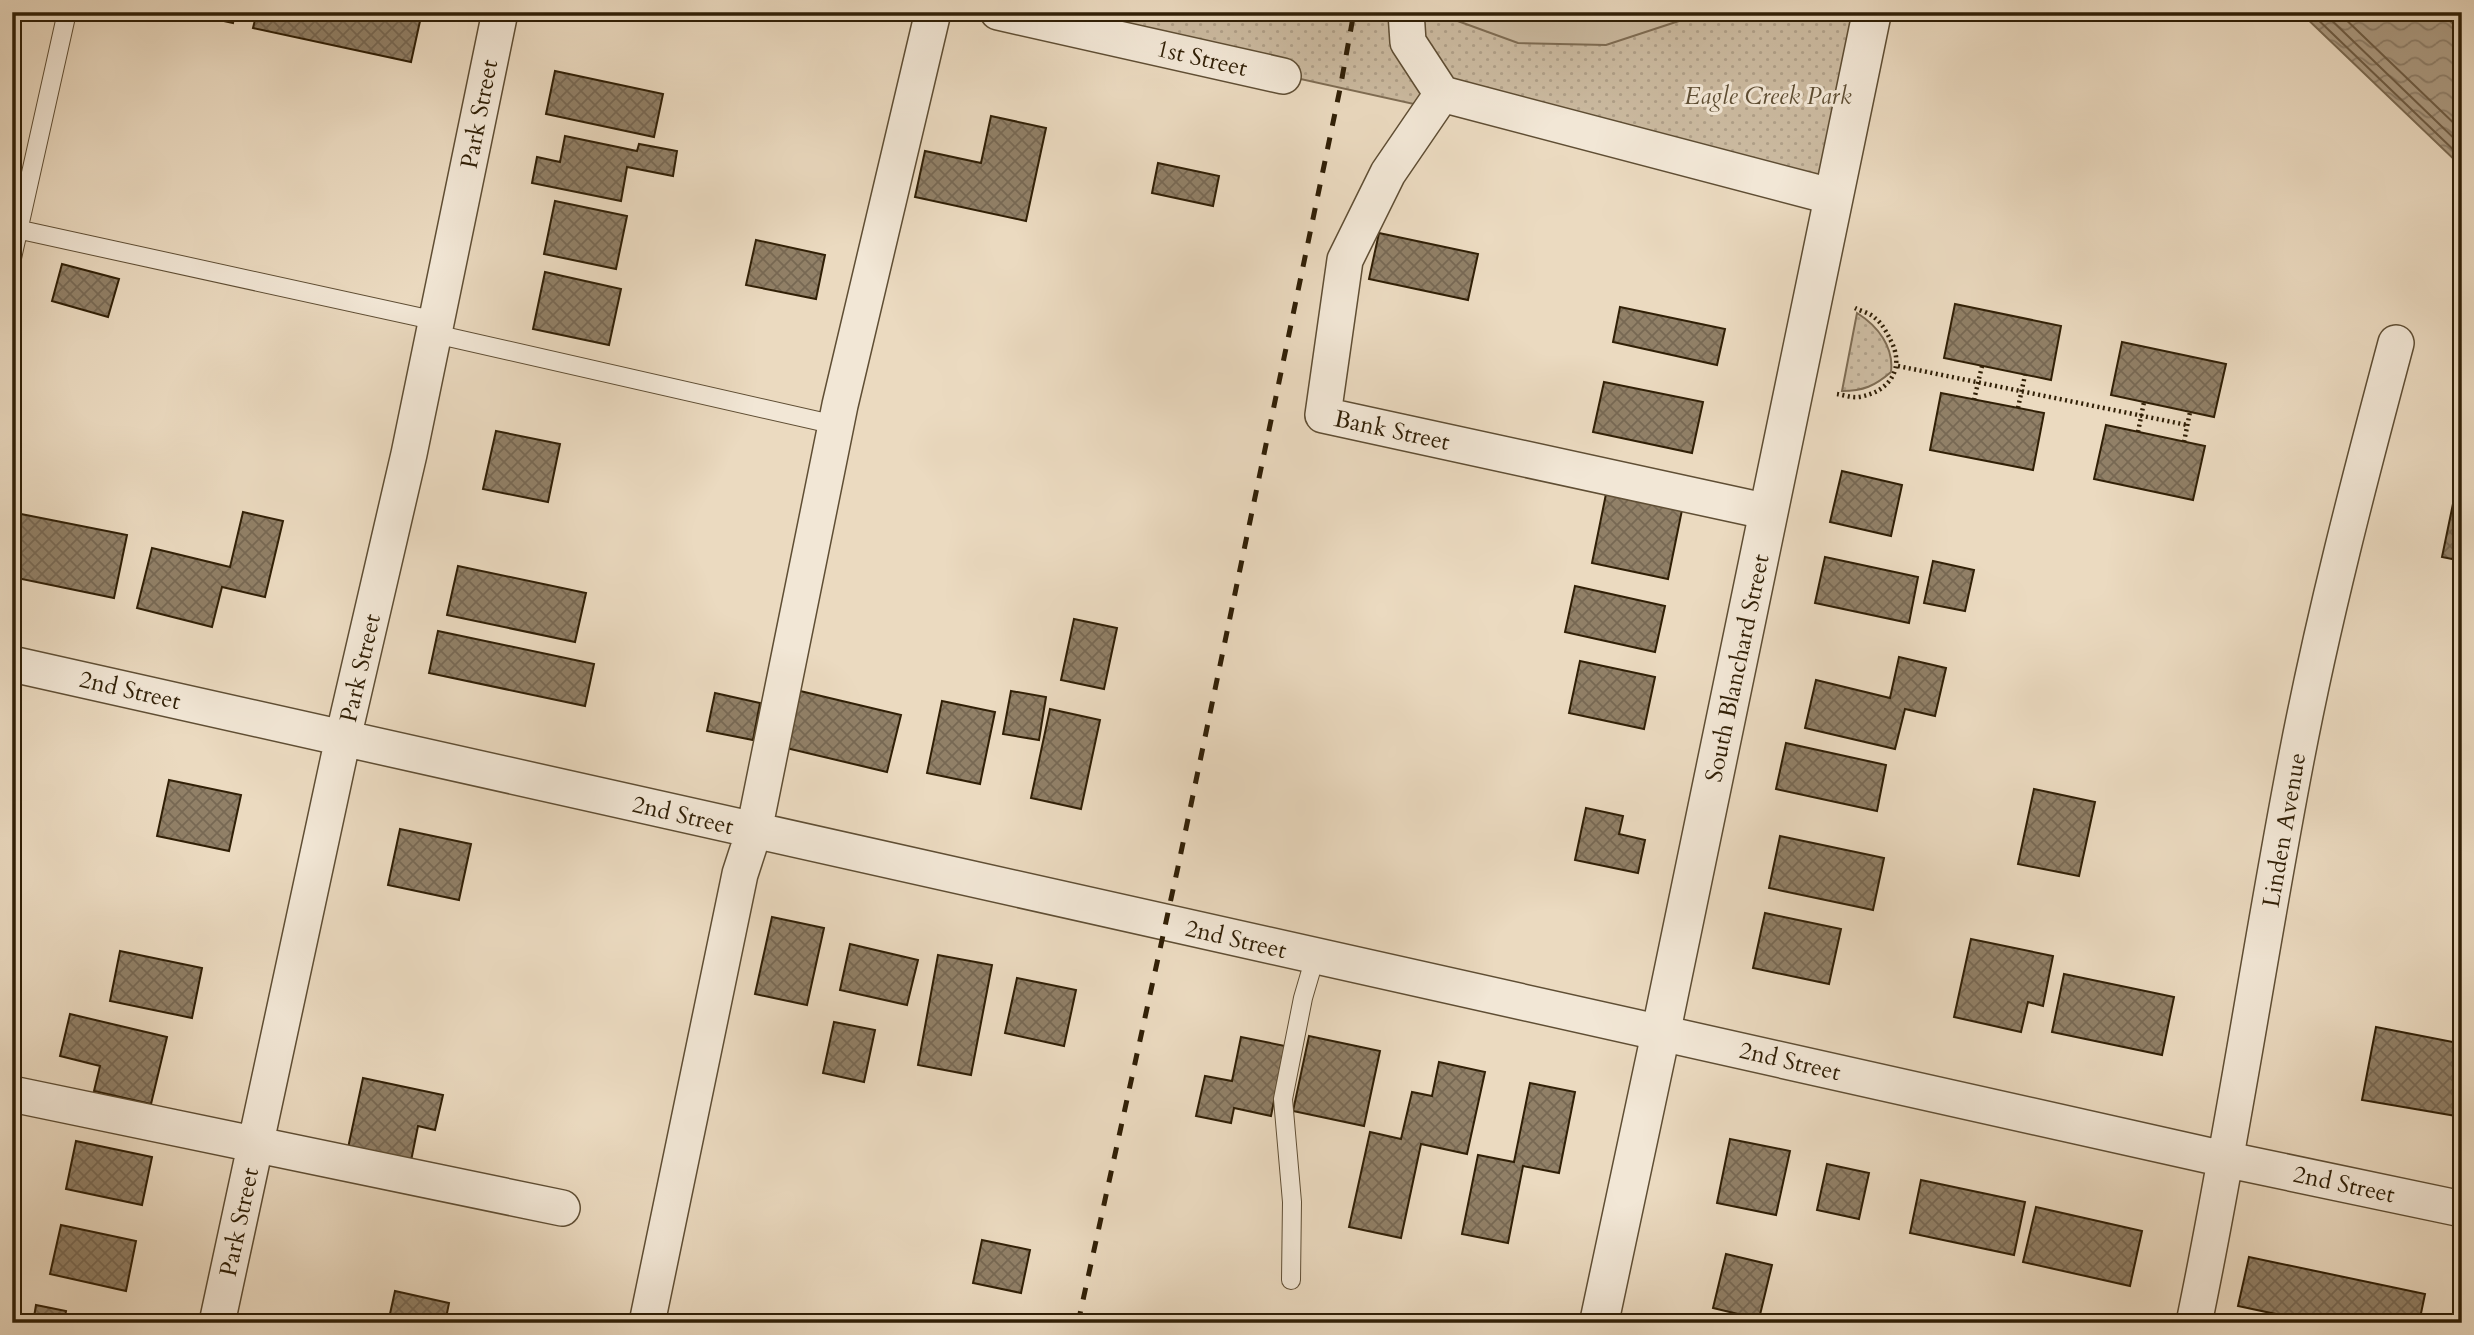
<svg xmlns="http://www.w3.org/2000/svg" width="2474" height="1335" font-family="Cardo,serif">
	<style>
		.grass { fill: url(#grass-dots); stroke: #7e6c53; stroke-width: 2 }
		.pitch { fill: #cbbaa0; stroke: #7e6c53; stroke-width: 2 }
		.water { fill: url(#water-waves); stroke: #7a6950; stroke-width: 2 }
		.lines { fill: none; stroke-linecap: round; stroke-linejoin: round }
		.shore { stroke: #6e5c44; stroke-width: 2 }
		.building { fill: url(#building-cross-hatch); stroke: #301f06; stroke-width: 2 }
		.service-casing { stroke: #5f4e34; stroke-width: 20 }
		.minor-casing { stroke: #5f4e34; stroke-width: 38 }
		.tertiary-casing { stroke: #5f4e34; stroke-width: 41 }
		.path { stroke: #301f06; stroke-width: 4.5; stroke-dasharray: 2 3.5; stroke-linecap: butt }
		.service { stroke: #f2e7d6; stroke-width: 18 }
		.minor { stroke: #f2e7d6; stroke-width: 35 }
		.tertiary { stroke: #f2e7d6; stroke-width: 38 }
		.rail { stroke: #301f06; stroke-width: 5; stroke-dasharray: 12 12; stroke-linecap: butt }
		.labels { text-anchor: middle; stroke-width: 6; stroke-linejoin: round; paint-order: stroke }
		.street-label { font-size: 24px; fill: #301f06; stroke: #f2e7d6 }
		.park-label { font-size: 24px; font-style: italic; fill: #5e4e34; stroke: #f2e7d6 }
	</style>
	<defs>
		<pattern id="grass-dots" width="8" height="8" patternUnits="userSpaceOnUse" patternTransform="scale(1.75)"><rect width="8" height="8" fill="#cbbaa0"/><path d="M2 2h.1M6 6h.1" fill="none" stroke="#af9f88" stroke-width="1.8" stroke-linecap="round"/></pattern>
		<pattern id="water-waves" width="16" height="10" patternUnits="userSpaceOnUse" patternTransform="scale(1.75)"><rect width="16" height="10" fill="#ab9a81"/><path d="M0 5q4-4 8 0t8 0" fill="none" stroke="#8c7d68"/></pattern>
		<pattern id="building-cross-hatch" width="8" height="8" patternUnits="userSpaceOnUse" patternTransform="scale(1.75)"><rect width="8" height="8" fill="#918067"/><path d="M0 0l8 8M0 8l8-8" fill="none" stroke="#776853"/></pattern>
	</defs>
	<rect width="100%" height="100%" fill="#ebdac0"/>
	<filter id="stains"><feTurbulence type="fractalNoise" baseFrequency=".00286" numOctaves="4"/><feColorMatrix values="0 0 0 0 .2 0 0 0 0 .09 0 0 0 0 .02 0 0 0 .5 -.17"/></filter>
	<radialGradient id="worn" r=".72"><stop offset=".6" stop-color="#630" stop-opacity="0"/><stop offset="1" stop-color="#630" stop-opacity=".3"/></radialGradient>
	<path class="grass" d="M998,12H1872L1834,197Z
		M1857,313C1878,326 1894,347 1891,372C1875,386 1863,391 1842,391Z"/>
	<path class="pitch" d="M1433,12H1699L1694,16L1606,45L1518,43Z"/>
	<path class="water" d="M2300,12H2440L2462,32V167Z"/>
	<g class="lines">
		<path class="shore" d="M2310,12L2462,158
			M2323,12L2462,146
			M2338,12L2462,131"/>
	</g>
	<path class="building" d="M183,12H235L233,23Z
		M257,12H422L411,62L253,28Z
		M555,71L663,94L654,137L546,114Z
		M991,116L1046,128L1026,221L915,197L925,151L981,163Z
		M565,136L637,151L639,144L677,151L673,176L627,167L621,201L532,183L537,157L560,162Z
		M1158,163L1219,176L1213,206L1152,193Z
		M555,201L627,216L616,269L544,254Z
		M1379,233L1478,254L1468,300L1369,279Z
		M756,240L825,255L816,299L746,285Z
		M62,264L119,279L108,317L52,301Z
		M545,272L621,289L609,345L533,329Z
		M1955,304L2061,326L2051,380L1944,358Z
		M1620,307L1725,329L1717,365L1613,342Z
		M2122,342L2226,364L2214,417L2111,395Z
		M1604,382L1703,402L1692,453L1593,432Z
		M1941,393L2044,413L2033,470L1930,450Z
		M2106,425L2205,446L2193,500L2094,479Z
		M496,431L560,444L548,502L483,489Z
		M2461,465H2462V561L2442,557Z
		M1842,471L1902,485L1891,536L1830,522Z
		M1606,494L1682,510L1668,579L1592,563Z
		M243,512L283,521L265,597L222,587L212,627L137,608L152,548L230,567Z
		M21,514L127,535L114,598L12,577V558Z
		M1825,557L1918,577L1909,623L1815,603Z
		M1933,561L1974,570L1965,611L1924,603Z
		M458,566L586,593L575,642L447,615Z
		M1575,586L1665,606L1655,652L1565,632Z
		M1074,619L1117,628L1104,689L1061,680Z
		M438,631L594,664L585,706L429,673Z
		M1899,657L1946,668L1935,716L1905,709L1895,749L1805,728L1816,680L1890,698Z
		M1580,661L1655,677L1644,729L1569,713Z
		M796,690L901,715L887,772L782,747Z
		M1011,691L1046,697L1039,740L1003,734Z
		M715,693L760,703L753,740L707,731Z
		M942,701L995,712L980,784L927,773Z
		M1050,709L1100,720L1081,809L1031,798Z
		M1786,743L1886,765L1877,811L1776,789Z
		M169,780L241,795L229,851L157,836Z
		M2034,789L2095,802L2079,876L2018,864Z
		M1586,808L1623,816L1619,834L1645,840L1638,873L1575,860Z
		M400,829L471,844L459,900L388,885Z
		M1780,836L1884,858L1873,910L1769,888Z
		M1765,913L1841,929L1829,984L1753,968Z
		M772,917L824,928L807,1005L755,994Z
		M1971,939L2053,956L2043,1006L2028,1002L2021,1032L1954,1017Z
		M850,944L918,960L907,1005L840,990Z
		M120,951L202,968L192,1018L110,1001Z
		M938,955L992,965L971,1075L918,1065Z
		M2064,974L2174,997L2162,1055L2052,1032Z
		M1017,978L1076,990L1064,1046L1005,1033Z
		M70,1014L167,1037L151,1104L94,1091L100,1066L60,1056Z
		M834,1022L875,1030L864,1082L823,1073Z
		M2376,1027L2458,1043L2456,1053L2462,1054V1117L2362,1100Z
		M1309,1036L1380,1051L1364,1126L1293,1111Z
		M1241,1037L1285,1046L1271,1116L1234,1108L1231,1123L1196,1116L1205,1076L1232,1081Z
		M1439,1062L1485,1072L1467,1154L1421,1144L1401,1238L1349,1227L1370,1132L1401,1139L1412,1092L1432,1096Z
		M363,1078L443,1095L435,1130L418,1126L411,1161L348,1148Z
		M1530,1083L1575,1092L1559,1173L1523,1166L1508,1243L1462,1234L1478,1155L1514,1162Z
		M1730,1139L1790,1151L1776,1215L1717,1203Z
		M76,1141L152,1157L142,1205L66,1189Z
		M1827,1164L1869,1173L1859,1219L1817,1210Z
		M1921,1180L2025,1202L2014,1255L1910,1233Z
		M2036,1207L2142,1231L2130,1286L2023,1262Z
		M61,1225L136,1241L126,1291L50,1274Z
		M982,1240L1030,1250L1021,1293L973,1283Z
		M1726,1254L1772,1265L1759,1319L1713,1308Z
		M2249,1257L2425,1294L2419,1323H2318L2238,1306Z
		M395,1291L449,1303L445,1323H388Z
		M36,1305L66,1311L64,1323H33Z"/>
	<g class="lines">
		<defs>
			<path id="service" d="M12,228L437,321
				M12,258L67,12
				M435,334L836,425
				M1291,1280L1292,1202L1283,1099L1303,998L1315,957"/>
			<path id="minor" d="M998,12L1283,76
				M1406,12L1408,42L1442,94L1388,173L1345,260L1323,415L1769,512
				M1442,94L1834,197
				M12,664L2224,1159L2462,1209
				M12,1094L562,1208
				M217,1323L343,738L409,454L500,12
				M647,1323L740,874L754,831L840,405L933,12
				M2194,1323C2233,1136 2260,947 2296,760C2323,619 2359,481 2396,343"/>
			<path id="tertiary" d="M1599,1323L1661,1032L1872,12"/>
		</defs>
		<use href="#service" class="service-casing"/>
		<use href="#minor" class="minor-casing"/>
		<use href="#tertiary" class="tertiary-casing"/>
		<path class="path" d="M1898,366L2187,425
			M1837,394C1844,395 1852,398 1859,397C1890,392 1905,368 1891,341C1887,333 1882,323 1875,318C1870,313 1861,311 1855,308
			M1974,400L1982,366
			M2018,408L2025,375
			M2138,432L2144,402
			M2184,442L2190,412"/>
		<use href="#service" class="service"/>
		<use href="#minor" class="minor"/>
		<use href="#tertiary" class="tertiary"/>
		<path class="rail" d="M1078,1323L1178,867L1340,89L1354,12"/>
	</g>
	<g class="labels">
		<g class="street-label">
			<text transform="translate(1202 58) rotate(13)" y="8">1st Street</text>
			<text transform="translate(479 114) rotate(-79)" y="8">Park Street</text>
			<text transform="translate(1392 430) rotate(12)" y="8">Bank Street</text>
			<text transform="translate(360 668) rotate(-77)" y="8">Park Street</text>
			<text transform="translate(1737 668) rotate(-78)" y="8">South Blanchard Street</text>
			<text transform="translate(130 690) rotate(13)" y="8">2nd Street</text>
			<text transform="translate(683 815) rotate(13)" y="8">2nd Street</text>
			<text transform="translate(2284 830) rotate(-80)" y="8">Linden Avenue</text>
			<text transform="translate(1236 939) rotate(13)" y="8">2nd Street</text>
			<text transform="translate(1790 1061) rotate(13)" y="8">2nd Street</text>
			<text transform="translate(2344 1184) rotate(12)" y="8">2nd Street</text>
			<text transform="translate(239 1222) rotate(-78)" y="8">Park Street</text>
		</g>
		<g class="park-label">
			<text x="1768" y="104">Eagle Creek Park</text>
		</g>
	</g>
	<rect width="2474" height="1335" fill="none" stroke="#ebdac0" stroke-width="42"/>
	<rect x="14" y="14" width="2446" height="1307" fill="none" stroke="#301f06" stroke-width="3.5"/>
	<rect x="21" y="21" width="2432" height="1293" fill="none" stroke="#301f06" stroke-width="2"/>
	<rect width="100%" height="100%" filter="url(#stains)"/>
	<rect width="100%" height="100%" fill="url(#worn)"/>
</svg>
